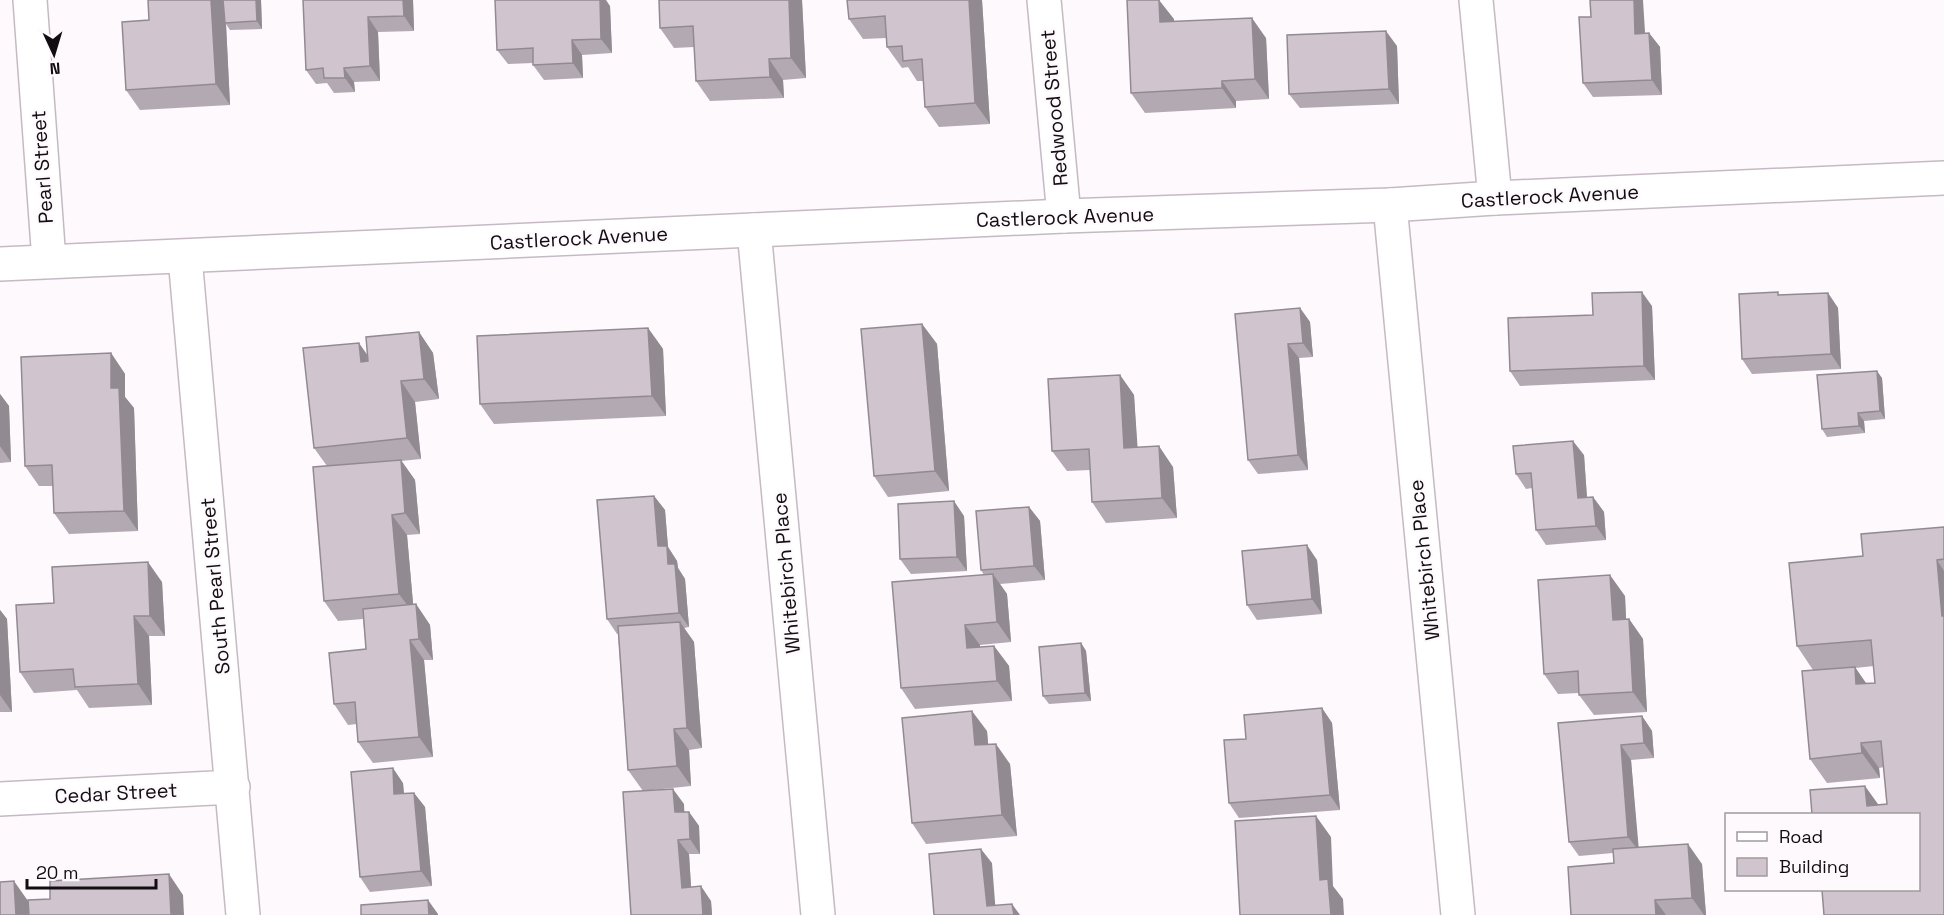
<svg xmlns="http://www.w3.org/2000/svg" width="1944" height="915" font-family="'Space Grotesk',sans-serif">
	<style>
		.lines { fill: none; stroke-linecap: round; stroke-linejoin: round }
		.minor-casing { stroke: #c5bac4; stroke-width: 36 }
		.tertiary-casing { stroke: #c5bac4; stroke-width: 36 }
		.minor { stroke: #fff; stroke-width: 33 }
		.tertiary { stroke: #fff; stroke-width: 33 }
		.wall { fill: #b3a9b2; fill-rule: evenodd }
		.shaded-wall { fill: #928a91 }
		.building { fill: #d0c5cf; stroke: #928a91; stroke-width: 1.5 }
		.labels { text-anchor: middle; stroke-width: 4.5; stroke-linejoin: round; paint-order: stroke }
		.street-label { font-size: 20px; fill: #110d11; stroke: #fef9fd }
	</style>
	<rect width="100%" height="100%" fill="#fef9fd"/>
	<g class="lines">
		<defs>
			<path id="minor" d="M30,0L49,261
				M1044,0L1064,216
				M1476,0L1495,198
				M1390,205L1458,915
				M754,230L818,915
				M185,257L243,915
				M0,799L233,787"/>
			<path id="tertiary" d="M0,264L1064,216L1390,205L1495,198L1944,178"/>
		</defs>
		<use href="#minor" class="minor-casing"/>
		<use href="#tertiary" class="tertiary-casing"/>
		<use href="#minor" class="minor"/>
		<use href="#tertiary" class="tertiary"/>
	</g>
	<path class="wall" d="M148,0H261L262,29L230,30L226,24L230,105L140,110L126,90L149,20Z
		M303,0H413L414,31L378,32L380,81L354,82L355,92L334,93L327,83L316,84L306,70Z
		M659,0H802L806,78L783,80L784,98L710,101L696,81L694,47L674,48L660,28Z
		M982,0L990,124L939,127L925,107L923,81H917L908,67L902,68L887,47V38L863,39L849,19Z
		M610,6L612,53L582,55L583,78L544,80L533,65V63L508,64L497,50Z
		M1174,19V22L1266,38L1269,99L1236,101V108L1145,113L1131,93Z
		M1645,33H1649L1660,47L1662,95L1593,97L1583,83Z
		M1397,46L1399,104L1300,108L1289,94Z
		M1828,293L1838,308L1841,369L1752,374L1742,359L1781,295Z
		M1652,306L1655,380L1520,386L1510,371L1593,315Z
		M1300,308L1310,322L1313,357L1299,358L1308,470L1258,474L1248,460Z
		M922,324L937,344L949,491L888,497L874,476Z
		M648,328L663,349L666,416L494,424L480,404Z
		M419,332L433,353L439,399L415,402L421,459L401,461L415,480L420,534L407,535L413,604H416L430,625L433,660H424L433,757L373,763L358,742L357,724L348,725L334,704L366,649L363,619L338,621L324,601L327,466L314,448L368,356Z
		M111,353L125,374V397L134,408L138,531L69,534L54,513L53,486H39L25,466Z
		M1120,375L1134,395L1137,447L1173,467L1177,518L1106,523L1092,502L1090,470L1067,471L1052,451Z
		M1882,378L1885,419L1864,421L1865,433L1827,437L1822,429Z
		M0,394L9,406L11,462L0,463Z
		M1584,455L1587,497H1593L1604,512L1606,540L1546,545L1536,530L1532,488L1526,489L1516,474Z
		M654,496L665,510L668,547L677,561L678,568L685,579L689,627L684,628L694,642L702,748L689,750L691,786L643,791L628,770L618,634H617L607,619Z
		M1029,507L1040,521L1045,580L1000,584L1007,594L1011,642L980,645V647L994,646L1009,666L1012,701L915,709L901,688L984,575L981,570Z
		M964,516L967,571L911,574L900,559Z
		M1944,527V915L1918,890L1879,805L1887,804L1884,767L1879,768L1880,778L1827,783L1810,759L1813,670L1797,646L1863,556ZM1874,666L1875,683H1866L1855,668Z
		M1317,560L1322,614L1257,620L1247,605Z
		M162,582L165,636H149L152,705L89,708L77,690L34,693L20,672L54,603Z
		M1625,596L1626,619H1629L1643,639L1647,712L1594,715L1579,695V693L1558,694L1544,674Z
		M0,610L7,619L12,712H0Z
		M1081,643L1086,651L1091,701L1049,704L1043,696Z
		M1322,708L1332,723L1340,810L1239,818L1229,803L1246,739Z
		M1642,716L1652,731L1654,758L1631,760L1638,847L1702,864L1706,915H1571L1614,863L1613,853L1579,856L1569,842L1558,723Z
		M987,731L988,744L1010,764L1017,836L926,844L912,823Z
		M403,783L404,793H414L425,807L432,886L370,892L360,877Z
		M684,804V812H689L699,826L700,854H689L691,887L711,901L712,915H631Z"/>
	<path class="shaded-wall" d="M211,0H224L225,23L226,24L230,105L216,84Z
		M256,0H261L262,29L257,21Z
		M403,0H413L414,31L404,16Z
		M600,0H606L610,6L612,53L601,39Z
		M789,0H802L806,78L791,58Z
		M969,0H982L990,124L975,103Z
		M1159,0L1174,19L1175,43L1160,22Z
		M1634,0H1643L1646,48L1635,34Z
		M368,17L378,32L380,81L370,66Z
		M1252,18L1266,38L1269,99L1255,79Z
		M1386,31L1397,46L1399,104L1389,89Z
		M1649,33L1660,47L1662,95L1652,80Z
		M572,40L582,55L583,78L573,63Z
		M769,59L783,80L784,98L770,77Z
		M344,68L354,82L355,92L345,78Z
		M1222,81L1236,101V108L1222,88Z
		M1642,292L1652,306L1655,380L1644,366Z
		M1828,293L1838,308L1841,369L1831,354Z
		M1300,308L1310,322L1313,357L1303,343Z
		M922,324L937,344L949,491L935,471Z
		M648,328L663,349L666,416L652,396Z
		M419,332L433,353L439,399L424,379Z
		M359,343L373,363L361,362Z
		M1288,344L1299,358L1308,470L1298,455Z
		M111,353L125,374V397L134,408L138,531L124,511L111,388Z
		M1877,371L1882,378L1885,419L1880,411Z
		M1120,375L1134,395L1139,468L1124,448Z
		M401,381L415,402L421,459L407,438Z
		M0,394L9,406L11,462L0,446Z
		M1858,413L1864,421L1865,433L1859,426Z
		M1573,441L1584,455L1588,513L1578,498Z
		M1159,446L1173,467L1177,518L1162,498Z
		M401,460L415,480L420,534L405,513Z
		M654,496L665,510L668,547L677,561L678,568L685,579L689,627L679,613L658,546Z
		M1593,497L1604,512L1606,540L1596,526Z
		M954,501L964,516L967,571L957,557Z
		M1029,507L1040,521L1045,580L1034,566Z
		M392,515L407,535L414,614L399,594Z
		M1307,545L1317,560L1322,614L1312,599Z
		M1937,560L1944,571V619L1942,616Z
		M148,562L162,582L165,636L150,616Z
		M993,574L1007,594L1011,642L997,622Z
		M1610,575L1625,596L1627,640L1613,620Z
		M416,604L430,625L433,660L419,639Z
		M0,610L7,619L12,712L0,695Z
		M134,616L149,636L152,705L138,684Z
		M1629,619L1643,639L1647,712L1633,692Z
		M680,622L694,642L702,748L687,728Z
		M965,625L980,645L982,668L967,648Z
		M410,640L424,660L433,757L419,737Z
		M1081,643L1086,651L1091,701L1085,693Z
		M994,646L1009,666L1012,701L997,681Z
		M1855,667L1872,692L1856,684Z
		M1322,708L1332,723L1340,810L1330,795Z
		M972,711L987,731L990,766L975,745Z
		M1642,716L1652,731L1654,758L1644,743Z
		M674,729L689,750L691,786L677,766Z
		M1861,743L1879,768L1880,778L1862,753Z
		M996,744L1010,764L1017,836L1002,815Z
		M1621,745L1631,760L1639,851L1628,837Z
		M393,768L403,783L405,809L394,794Z
		M1865,786L1883,811L1867,806Z
		M673,789L684,804L685,827L675,812Z
		M414,793L425,807L432,886L421,871Z
		M689,812L699,826L700,854L690,839Z
		M1316,816L1331,837L1333,886L1343,899L1344,915H1331L1320,880Z
		M678,840L689,854L692,902L682,888Z
		M1688,844L1702,864L1706,915H1704L1692,898Z
		M981,849L992,863L996,915L987,906Z
		M169,874L183,895L184,915H171Z
		M14,881L28,901L29,915H16Z
		M701,886L711,901L712,915H703Z
		M428,900L438,914V915H429Z
		M1655,900L1666,915H1656Z
		M1012,904L1020,915H1014Z"/>
	<path class="building" d="M148,0H211L216,84L126,90L122,22L149,20Z
		M223,0H256L257,21L225,23Z
		M303,0H403L404,16L368,17L370,66L344,68L345,78H324L323,68L306,70Z
		M495,0H600L601,39L572,40L573,63L533,65V48L497,50Z
		M659,0H789L791,58L769,59L770,77L696,81L693,26L660,28Z
		M847,0H969L975,103L925,107L922,59L903,61L902,46L887,47L885,16L849,19Z
		M1127,0H1159L1160,22L1252,18L1255,79L1222,81V88L1131,93Z
		M1590,0H1634L1635,34L1649,33L1652,80L1583,83L1579,17H1591Z
		M1386,31L1389,89L1289,94L1287,35Z
		M1642,292L1644,366L1510,371L1508,318L1593,315L1592,293Z
		M1778,292V295L1828,293L1831,354L1742,359L1739,294Z
		M1300,308L1303,343L1288,344L1298,455L1248,460L1235,314Z
		M922,324L935,471L874,476L861,329Z
		M648,328L652,396L480,404L477,336Z
		M419,332L424,379L401,381L407,438L314,448L303,348L359,343L361,362L368,361L366,337Z
		M111,353V388H119L124,511L54,513L52,465L25,466L21,357Z
		M1877,371L1880,411L1858,413L1859,426L1822,429L1817,375Z
		M1120,375L1124,448L1159,446L1162,498L1092,502L1089,449L1052,451L1048,379Z
		M1573,441L1578,498L1593,497L1596,526L1536,530L1531,473L1516,474L1513,446Z
		M401,460L405,513L392,515L399,594L324,601L313,467Z
		M654,496L658,546H667L668,564H675L679,613L607,619L597,500Z
		M954,501L957,557L900,559L898,504Z
		M1029,507L1034,566L981,570L976,511Z
		M1944,527V559L1937,560L1942,616H1944V915H1824L1822,890H1918V814H1812L1810,790L1865,786L1867,806L1887,804L1881,741L1861,743L1862,753L1810,759L1802,671L1855,667L1856,684L1875,683L1871,640L1797,646L1789,563L1863,556L1861,534Z
		M1307,545L1312,599L1247,605L1242,551Z
		M148,562L150,616H134L138,684L75,687L73,669L20,672L16,605L54,603L52,567Z
		M993,574L997,622L965,625L967,648L994,646L997,681L901,688L892,582Z
		M1610,575L1613,620L1629,619L1633,692L1579,695L1578,671L1544,674L1538,580Z
		M416,604L419,639L410,640L419,737L358,742L355,702L334,704L329,653L366,649L363,609Z
		M680,622L687,728L674,729L677,766L628,770L618,626Z
		M1081,643L1085,693L1043,696L1039,647Z
		M1322,708L1330,795L1229,803L1224,740L1246,739L1244,715Z
		M972,711L975,745L996,744L1002,815L912,823L902,718Z
		M1642,716L1644,743L1621,745L1628,837L1569,842L1558,723Z
		M393,768L394,794L414,793L421,871L360,877L351,772Z
		M673,789L675,812H689L690,839L678,840L682,888L701,886L703,915H631L623,792Z
		M1316,816L1320,880L1328,879L1331,915H1240L1235,821Z
		M1688,844L1692,898L1655,900L1656,915H1571L1568,867L1614,863L1613,849Z
		M981,849L987,906L1012,904L1014,915H934L929,854Z
		M169,874L171,915H29L28,900L50,899V881Z
		M14,881L16,915H0V882Z
		M428,900L429,915H361V905Z"/>
	<g class="labels">
		<g class="street-label">
			<text transform="translate(1054 108) rotate(-95)" y="7">Redwood Street</text>
			<text transform="translate(42 167) rotate(-94)" y="7">Pearl Street</text>
			<text transform="translate(1550 196) rotate(-3)" y="7">Castlerock Avenue</text>
			<text transform="translate(1065 217) rotate(-2)" y="7">Castlerock Avenue</text>
			<text transform="translate(579 238) rotate(-3)" y="7">Castlerock Avenue</text>
			<text transform="translate(1424 560) rotate(-96)" y="7">Whitebirch Place</text>
			<text transform="translate(786 573) rotate(-95)" y="7">Whitebirch Place</text>
			<text transform="translate(215 586) rotate(-95)" y="7">South Pearl Street</text>
			<text transform="translate(116 793) rotate(-3)" y="7">Cedar Street</text>
		</g>
	</g>
	<rect x="1725" y="813" width="195" height="78" fill="#fef9fd" stroke="#9f9b9f" stroke-width="1.5"/>
	<rect x="1737" y="832" width="30" height="9" fill="#ffffff" stroke="#9f9b9f" stroke-width="1.5"/>
	<text x="1779" y="843" font-size="18" fill="#110d11">Road</text>
	<rect x="1737" y="858" width="30" height="18" fill="#d0c5cf" stroke="#9f9b9f" stroke-width="1.5"/>
	<text x="1779" y="873" font-size="18" fill="#110d11">Building</text>
	<g transform="translate(54 54) rotate(176)" stroke="#fef9fd" stroke-width="4.5" paint-order="stroke">
	<path d="M0-4.5L10 22L0 15L-10 22Z" fill="#110d11"/>
	<text y="-9" font-size="16" font-weight="bold" text-anchor="middle" fill="#110d11">N</text>
	</g>
	<path d="M27 879v9h129v-9" fill="none" stroke="#110d11" stroke-width="3"/>
	<text x="36" y="879" font-size="18" fill="#110d11" stroke="#fef9fd" stroke-width="4.5" paint-order="stroke">20 m</text>
</svg>
